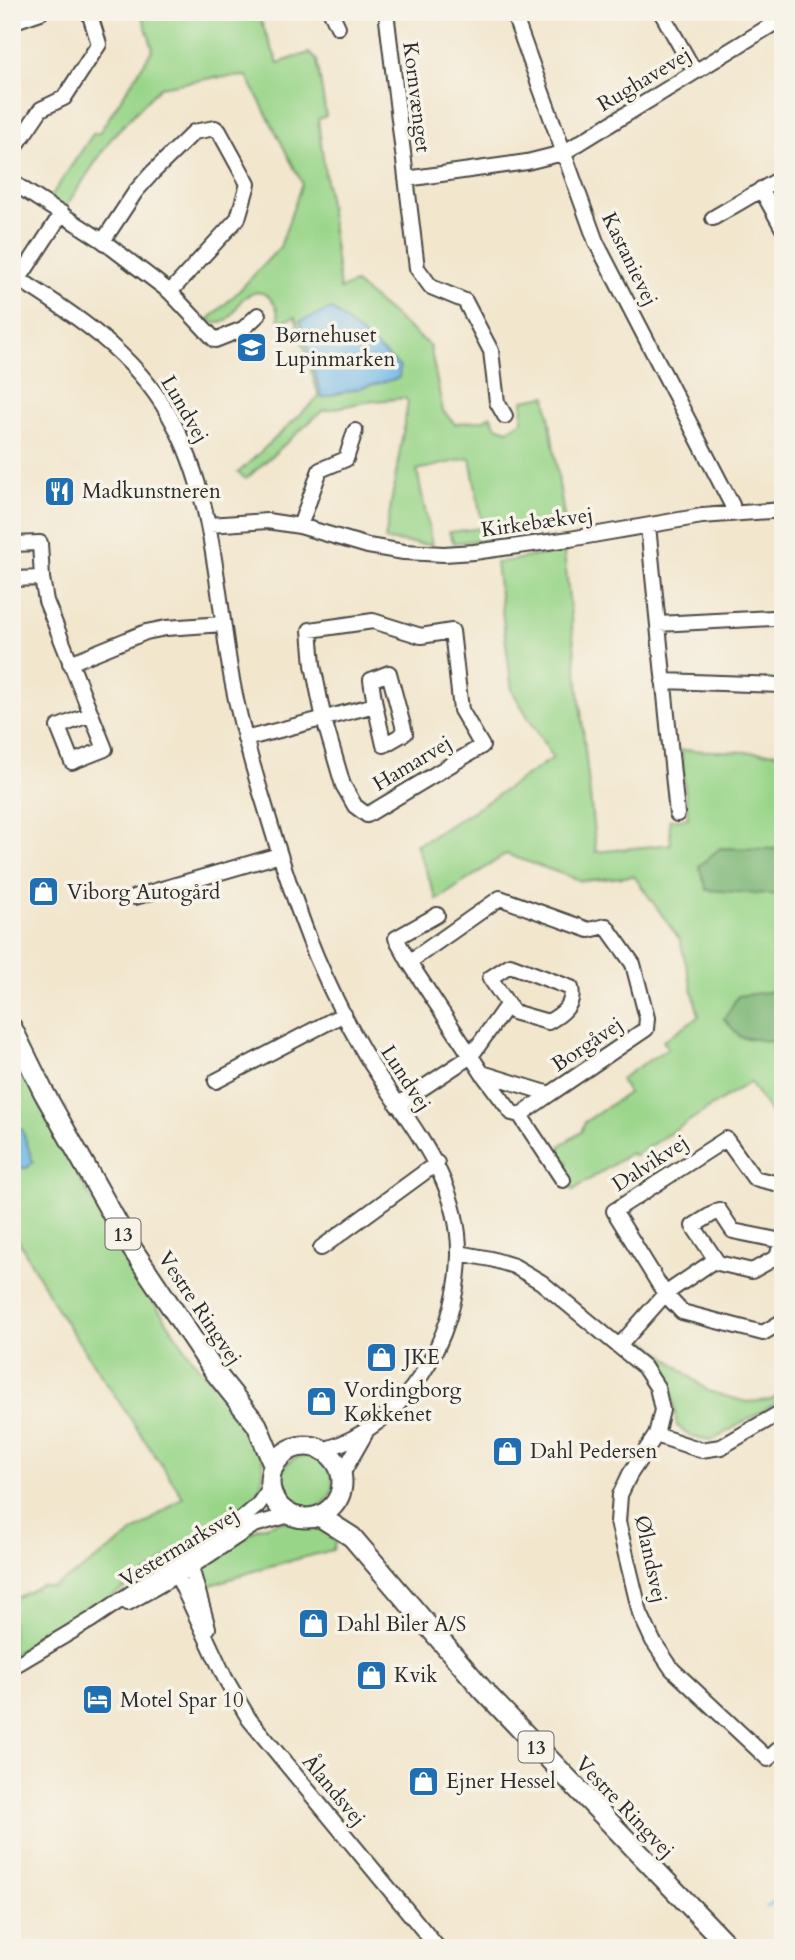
<svg xmlns="http://www.w3.org/2000/svg" width="795" height="1960" font-family="Cardo,serif">
	<style>
		.green { fill: #99d589; stroke: #62805a; stroke-width: 2 }
		.forest { fill: #7ab675; stroke: #527050; stroke-width: 2 }
		.water { fill: #6fb8e7; stroke: #4d7289; stroke-width: 2 }
		.lines { fill: none; stroke-linecap: round; stroke-linejoin: round }
		.stream { stroke: #6fb8e7; stroke-width: 3.5 }
		.minor-casing { stroke: #494743; stroke-width: 18 }
		.major-casing { stroke: #494743; stroke-width: 23 }
		.minor { stroke: #fff; stroke-width: 14 }
		.major { stroke: #fff; stroke-width: 19 }
		.labels { text-anchor: middle; stroke-width: 7; stroke-linejoin: round; paint-order: stroke }
		.shield { fill: #f7f3e8; stroke: #686764; stroke-width: 2 }
		.shield-label { font-size: 19px; font-weight: bold; fill: #2b2b2b }
		.street-label { font-size: 21px; fill: #2b2b2b; stroke: #f7f3e8 }
		.poi-label { font-size: 21px; fill: #2b2b2b; stroke: #f7f3e8; text-anchor: start }
	</style>
	<rect width="100%" height="100%" fill="#f7f3e8"/>
	<filter id="ink" filterUnits="userSpaceOnUse"><feTurbulence type="fractalNoise" baseFrequency=".0143" numOctaves="2"/><feDisplacementMap in="SourceGraphic" scale="14" xChannelSelector="R" yChannelSelector="G"/><feConvolveMatrix kernelMatrix="1 2 1 2 8 2 1 2 1" color-interpolation-filters="sRGB"/></filter>
	<filter id="wash" filterUnits="userSpaceOnUse"><feTurbulence type="fractalNoise" baseFrequency=".00686" numOctaves="4" result="noise"/><feDisplacementMap in="SourceGraphic" scale="28" xChannelSelector="R" yChannelSelector="G"/><feGaussianBlur stdDeviation="1.57" result="paint"/><feColorMatrix in="noise" values="0 0 0 0 0 0 0 0 0 0 0 0 0 0 0 0 0 1.4 0 .05"/><feComposite in="paint" operator="in"/></filter>
	<g filter="url(#wash)">
		<rect width="100%" height="100%" fill="#f2e6cd"/>
		<path class="green" d="M141,12H257L278,63L309,53L317,60L326,116L318,119L340,289L355,283L430,346L443,411L455,424L484,420L490,415L496,426L508,430L522,421L523,400L546,396L566,530L454,543L449,532L483,528L470,458L417,470L432,545L385,540L408,402L405,398L365,402L322,411L246,479L238,473L319,397L295,317L279,323C279,305 266,283 245,297C237,302 236,314 228,319C221,325 215,323 207,321L238,292L280,247L302,183L247,76L212,78L160,87L113,136L64,209L49,199L93,134L99,133L153,49Z
			M564,551L596,852L671,844L669,820L688,818L681,750L783,753V1132L750,1082L634,1156L631,1153L573,1190L563,1174L564,1166L568,1163L560,1151L561,1145L581,1132L585,1122L628,1093L620,1079L668,1048L663,1041L699,1016L680,940L634,876L582,881L506,854L437,900L416,844L426,840L485,803L553,758L512,691L496,563Z
			M12,1050C66,1157 124,1263 194,1361C218,1395 282,1444 258,1490C245,1513 216,1526 196,1539C169,1556 144,1576 117,1593C83,1615 47,1635 12,1655V1600L41,1585L52,1587L80,1571L183,1497L58,1311L12,1229V1167L27,1168L22,1129H12Z
			M639,1335L708,1391L746,1402L770,1400L783,1394V1399L713,1440L691,1437L677,1426C674,1413 675,1398 670,1386C664,1367 643,1358 636,1341Z
			M279 1483a27 27 0 1 1 54 0a27 27 0 1 1-54 0Z
			M282,1521L317,1527L337,1537L333,1550L266,1567L203,1588L202,1571L211,1559L258,1528Z"/>
		<path class="forest" d="M720,848L783,849V895L707,890L699,866Z
			M783,990V1043L740,1037L724,1019L738,996Z"/>
		<path class="water" d="M332,309L400,367L399,378L322,398L300,321Z
			M12,1129H22L33,1162L27,1168L12,1167Z"/>
		<g class="lines">
			<path class="stream" d="M767,1907L780,1897L783,1899"/>
		</g>
	</g>
	<g filter="url(#ink)">
		<g class="lines">
			<defs>
				<path id="minor" d="M331,12L338,27
					M513,12L596,242L732,505V514
					M661,12L695,72
					M387,20L417,268L431,287L465,301L491,351L497,402L505,416
					M12,22L41,12
					M12,152L41,109L64,98L99,44L89,12
					M406,179L527,162L563,153L783,18
					M12,182L103,241L170,292L215,340L243,329L258,315
					M761,189L783,229
					M713,218L783,177
					M103,241L136,191L153,172L194,132L215,128L219,131L248,184L238,218L170,292
					M12,275C72,312 134,353 169,415C215,496 216,591 232,680C240,723 252,765 265,806C280,857 296,907 316,956C330,989 347,1023 365,1054C403,1118 461,1176 459,1256C457,1339 406,1426 323,1450
					M19,279L62,213
					M209,525L267,521L300,526L368,546L404,552L444,554L474,552L570,539L702,516L783,510
					M300,526L320,470L346,459L355,431
					M648,526L677,814
					M12,544L40,543L42,578L46,601L91,714L58,727L72,762L105,749L91,714
					M12,579L42,578
					M373,621L421,636L452,631L461,710L482,746L367,815L355,806L343,785L324,720L313,665L310,630Z
					M658,624L773,618
					M70,663L146,632L166,628L223,624
					M663,681L781,685
					M245,739L375,705L384,745L405,733L389,673L371,680L375,705
					M135,897L279,855
					M437,915L396,938L409,962L482,1073L512,1113L520,1115L550,1094
					M409,962L500,898L589,930L606,926L633,964L647,1018L646,1029L550,1094L482,1073
					M510,965L571,988C575,1005 561,1015 548,1022L513,1012L490,978Z
					M216,1081L344,1014
					M397,1105L471,1056L507,1005
					M520,1115L563,1180
					M783,1185L754,1178L726,1139L614,1211L665,1294L682,1312L763,1333L783,1321
					M719,1210L733,1231L782,1241L777,1257L752,1271L718,1263L693,1226Z
					M321,1248L437,1163
					M459,1253L491,1259L514,1266L541,1282L644,1367L657,1387L662,1410L656,1435L630,1474L620,1495L618,1522L640,1613L653,1641L672,1669L768,1759L783,1745
					M620,1345L665,1294L715,1260
					M656,1435L701,1450L721,1447L783,1411
					M342,1474L365,1434
					M185,1562L191,1567L208,1628
					M168,1567L177,1575L225,1678L249,1719L438,1948
					M128,1603L191,1567L254,1525L290,1515
					M12,1667L91,1620L243,1518L258,1505L270,1488"/>
				<path id="major" d="M12,1028L43,1091L129,1244L214,1371L257,1425L274,1466
					M270 1482a36 36 0 1 1 72 0a36 36 0 1 1-72 0Z
					M319,1516L352,1537L483,1690L730,1948"/>
			</defs>
			<use href="#minor" class="minor-casing"/>
			<use href="#major" class="major-casing"/>
			<use href="#minor" class="minor"/>
			<use href="#major" class="major"/>
		</g>
	</g>
	<defs>
		<symbol id="school-square" viewBox="-11 -11 22 22"><rect x="-9" y="-9" width="18" height="18" rx="4" fill="#1f6fb2" stroke="#f7f3e8"/><path d="M0-5L7-2L0 1L-7-2ZM-4 1L0 2.5L4 1V4Q0 6-4 4Z" fill="#fff"/></symbol>
		<symbol id="restaurant-square" viewBox="-11 -11 22 22"><rect x="-9" y="-9" width="18" height="18" rx="4" fill="#1f6fb2" stroke="#f7f3e8"/><path d="M-5-6h1v4h1v-4h1v4h1v-4h1v5L-1.5 .5V6h-2V.5L-5-1ZM5-6V6H3V1.5H1.5Q1.5-4 5-6Z" fill="#fff"/></symbol>
		<symbol id="shop-square" viewBox="-11 -11 22 22"><rect x="-9" y="-9" width="18" height="18" rx="4" fill="#1f6fb2" stroke="#f7f3e8"/><path d="M-5-2.5h2.3a2.7 3.5 0 0 1 5.4 0H5L5.5 6h-11ZM-1.5-2.5h3a1.5 2.3 0 0 0-3 0Z" fill="#fff"/></symbol>
		<symbol id="hotel-square" viewBox="-11 -11 22 22"><rect x="-9" y="-9" width="18" height="18" rx="4" fill="#1f6fb2" stroke="#f7f3e8"/><path d="M-6-4.5h1.5V1H6V5H4.5V3h-9V5H-6ZM-4 0a1.8 1.8 0 1 1 3.6 0ZM.5 0V-2.5h3Q6-2.5 6 0Z" fill="#fff"/></symbol>
	</defs>
	<g fill-rule="evenodd">
		<use href="#school-square" x="234" y="330" width="35" height="35"/>
		<use href="#restaurant-square" x="42" y="474" width="35" height="35"/>
		<use href="#shop-square" x="26" y="874" width="35" height="35"/>
		<use href="#shop-square" x="364" y="1340" width="35" height="35"/>
		<use href="#shop-square" x="304" y="1384" width="35" height="35"/>
		<use href="#shop-square" x="490" y="1434" width="35" height="35"/>
		<use href="#shop-square" x="296" y="1606" width="35" height="35"/>
		<use href="#shop-square" x="354" y="1658" width="35" height="35"/>
		<use href="#hotel-square" x="80" y="1682" width="35" height="35"/>
		<use href="#shop-square" x="406" y="1764" width="35" height="35"/>
	</g>
	<g class="labels">
		<g class="shield">
			<rect x="105.5" y="1218.5" width="35" height="31" rx="5"/>
			<rect x="518.5" y="1731.5" width="35" height="31" rx="5"/>
		</g>
		<g class="shield-label">
			<text x="123" y="1241">13</text>
			<text x="536" y="1754">13</text>
		</g>
		<g class="street-label">
			<text transform="translate(644 79) rotate(-31)" y="7">Rughavevej</text>
			<text transform="translate(417 97) rotate(83)" y="7">Kornvænget</text>
			<text transform="translate(630 259) rotate(64)" y="7">Kastanievej</text>
			<text transform="translate(185 409) rotate(60)" y="7">Lundvej</text>
			<text transform="translate(537 522) rotate(-8)" y="7">Kirkebækvej</text>
			<text transform="translate(412 763) rotate(-31)" y="7">Hamarvej</text>
			<text transform="translate(587 1044) rotate(-34)" y="7">Borgåvej</text>
			<text transform="translate(406 1078) rotate(57)" y="7">Lundvej</text>
			<text transform="translate(650 1163) rotate(-33)" y="7">Dalvikvej</text>
			<text transform="translate(200 1308) rotate(56)" y="7">Vestre Ringvej</text>
			<text transform="translate(179 1547) rotate(-31)" y="7">Vestermarksvej</text>
			<text transform="translate(651 1559) rotate(78)" y="7">Ølandsvej</text>
			<text transform="translate(334 1790) rotate(50)" y="7">Ålandsvej</text>
			<text transform="translate(625 1807) rotate(46)" y="7">Vestre Ringvej</text>
		</g>
		<g class="poi-label">
			<text x="275" y="342">Børnehuset<tspan x="275" dy="24">Lupinmarken</tspan></text>
			<text x="82" y="498">Madkunstneren</text>
			<text x="67" y="899">Viborg Autogård</text>
			<text x="404" y="1364">JKE</text>
			<text x="344" y="1397">Vordingborg<tspan x="344" dy="24">Køkkenet</tspan></text>
			<text x="530" y="1458">Dahl Pedersen</text>
			<text x="337" y="1631">Dahl Biler A/S</text>
			<text x="394" y="1682">Kvik</text>
			<text x="120" y="1707">Motel Spar 10</text>
			<text x="446" y="1788">Ejner Hessel</text>
		</g>
	</g>
	<rect width="795" height="1960" fill="none" stroke="#f7f3e8" stroke-width="42"/>
</svg>
